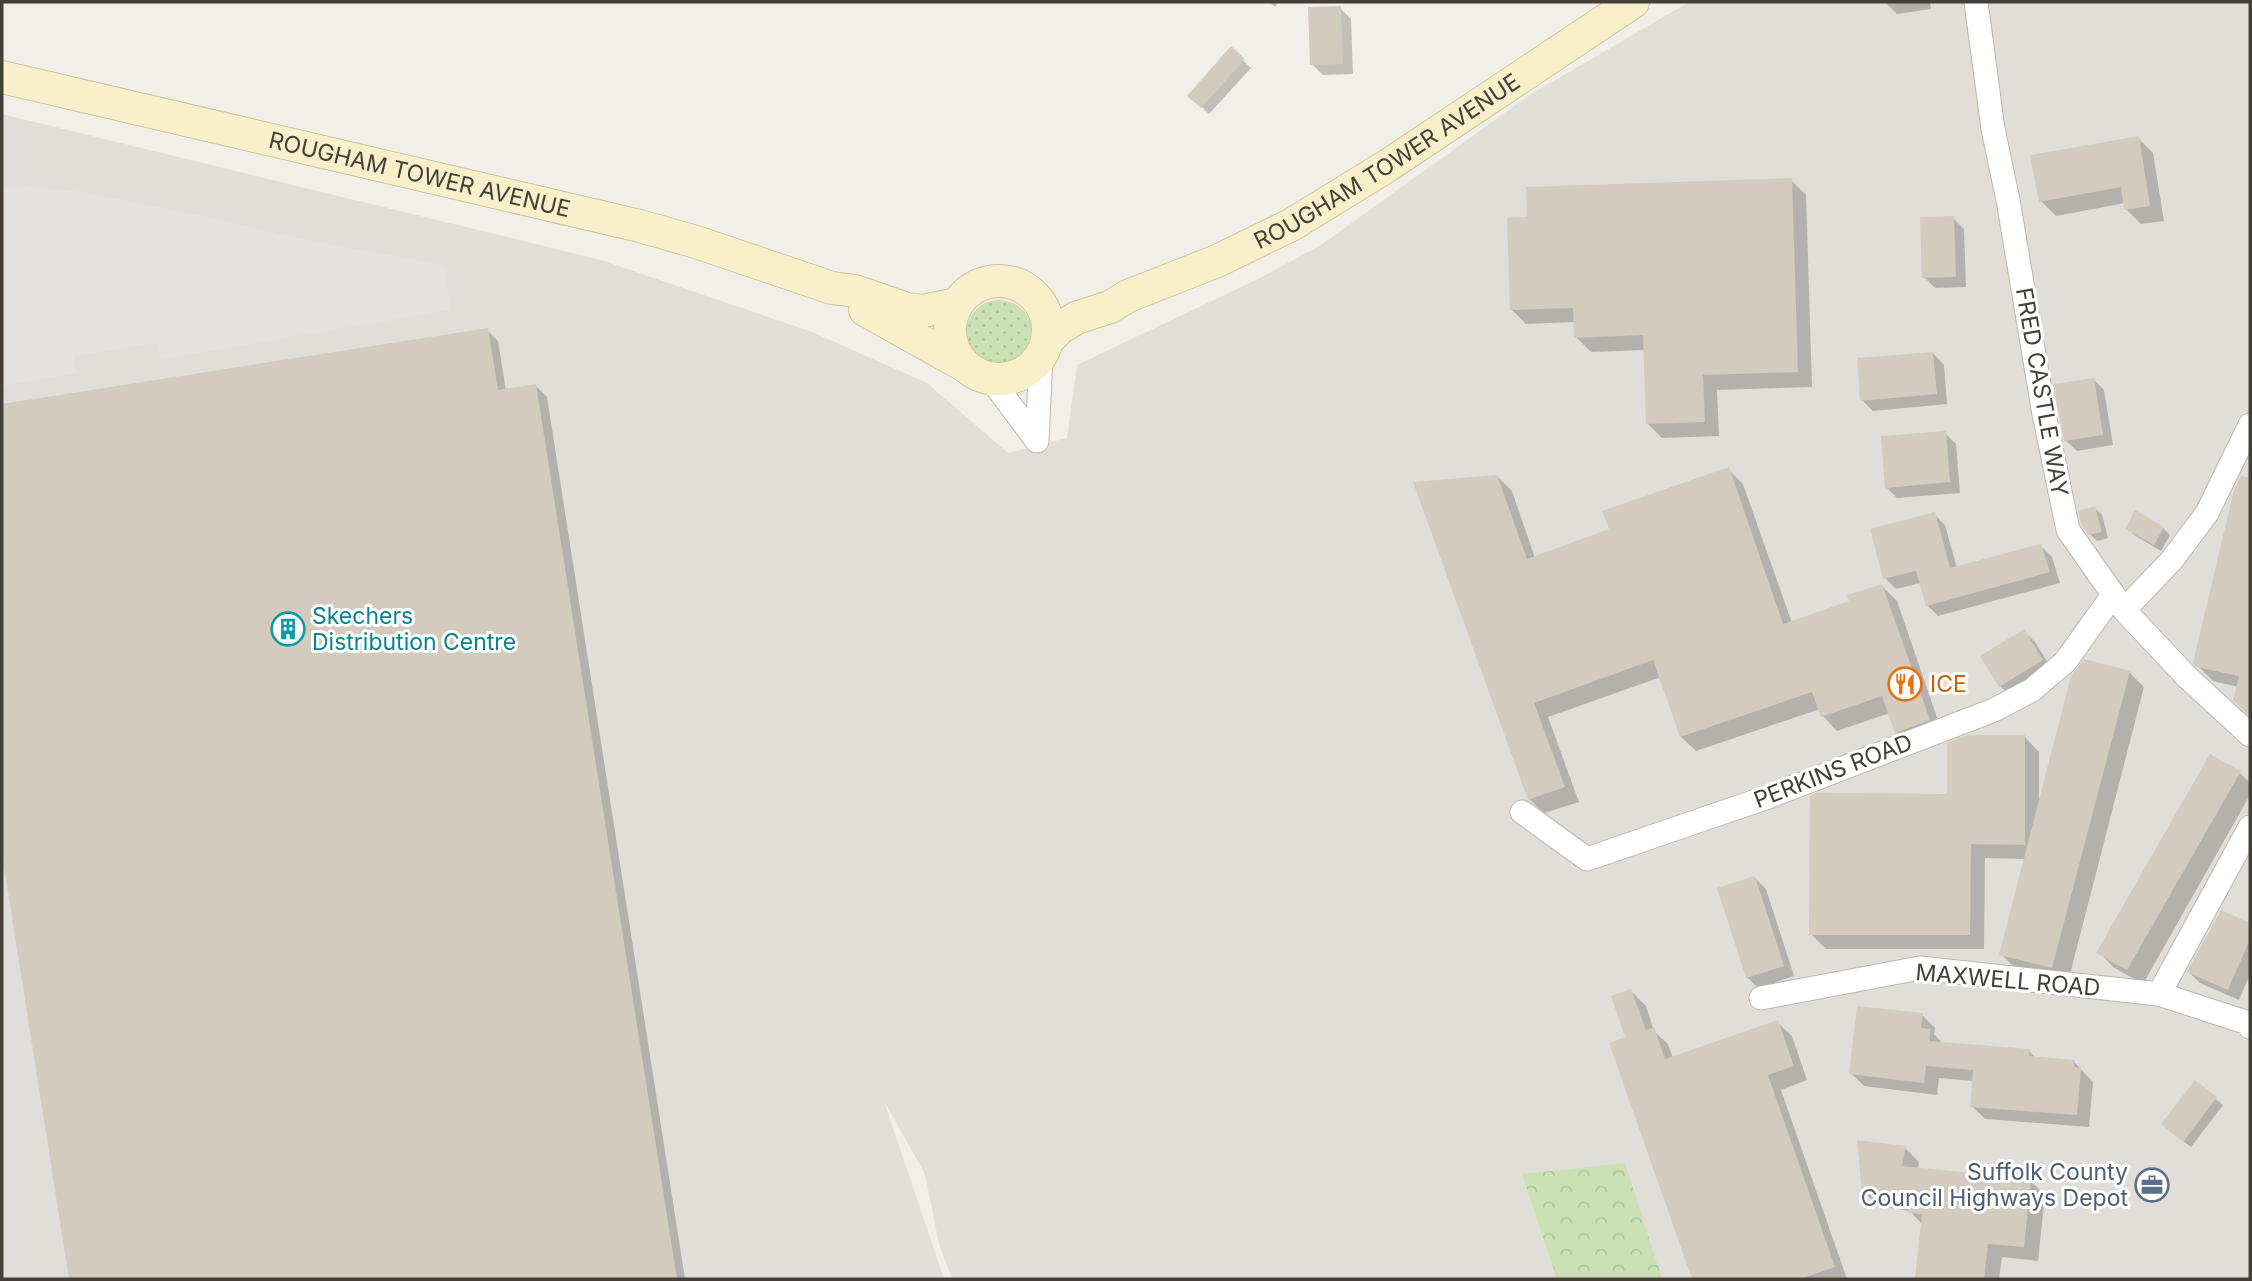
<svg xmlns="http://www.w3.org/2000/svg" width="2252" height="1281" font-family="Inter,sans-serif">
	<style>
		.industrial { fill: #e1ded9 }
		.grass { fill: url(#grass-dots) }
		.forest { fill: url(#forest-crowns) }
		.parking { fill: #e3e2df }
		.shadow { fill: #0003 }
		.building { fill: #d2cbbe }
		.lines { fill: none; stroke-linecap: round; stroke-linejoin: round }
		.street-casing { stroke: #bcb7ab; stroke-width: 25 }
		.secondary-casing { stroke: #ccc39c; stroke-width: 34 }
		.street { stroke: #fff; stroke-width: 23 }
		.secondary { stroke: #f8f0cb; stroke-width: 32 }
		.labels { text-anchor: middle; stroke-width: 6; stroke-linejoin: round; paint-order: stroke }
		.street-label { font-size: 23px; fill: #444037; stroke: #fff }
		.culture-label { font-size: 23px; fill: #0d838f; stroke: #fff; text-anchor: start }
		.food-label { font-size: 23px; fill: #c56008; stroke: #fff; text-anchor: start }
		.service-label { font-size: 23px; fill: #4e5e75; stroke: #fff; text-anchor: end }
	</style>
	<defs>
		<pattern id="grass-dots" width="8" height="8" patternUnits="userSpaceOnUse" patternTransform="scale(1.75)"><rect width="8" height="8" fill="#cbe1b5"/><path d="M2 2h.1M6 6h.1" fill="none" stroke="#b0c29c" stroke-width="1.8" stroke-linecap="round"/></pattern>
		<pattern id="forest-crowns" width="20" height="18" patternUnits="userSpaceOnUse" patternTransform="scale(1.75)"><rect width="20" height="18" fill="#cbe1b5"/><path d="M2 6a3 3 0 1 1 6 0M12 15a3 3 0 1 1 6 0" fill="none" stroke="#b0c29c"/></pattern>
	</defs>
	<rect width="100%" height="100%" fill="#f2efe8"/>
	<path class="industrial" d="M1689,2H2250V1279H952L939,1244L925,1174L884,1101L944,1279H2V114L601,260L812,332L927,383L1008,453L1067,438L1077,365L1258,279L1321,245L1528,96Z"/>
	<path class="grass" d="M966 333a33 33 0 1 1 66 0a33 33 0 1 1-66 0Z"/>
	<path class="forest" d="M1625,1163L1662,1279H1557L1522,1174Z"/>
	<path class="parking" d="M31,187L83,192L208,217L306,240L444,265L451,310L161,359L157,343L74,356L77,373L2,386V188Z"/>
	<path class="shadow" d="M1269,2H1279L1275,7Z
		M1885,2H1930L1931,9L1897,14Z
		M1340,8L1351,19L1353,74L1323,75L1312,64Z
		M1231,49L1251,68L1209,114L1196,102Z
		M2138,138L2153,153L2164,221L2141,224L2126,209L2125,203L2056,216L2041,201Z
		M1791,180L1806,195L1812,387L1717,390L1719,436L1662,438L1647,423L1645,350L1591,352L1576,337L1575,322L1526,324L1511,309Z
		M1953,218L1964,229L1966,287L1935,288L1924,277Z
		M487,330L498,341L506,391L536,386L547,397L685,1279H70L2,842V405Z
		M1933,353L1944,365L1947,404L1873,411L1862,400Z
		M2093,379L2104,390L2113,445L2077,451L2065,440Z
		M1945,433L1956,444L1960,493L1897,498L1886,487Z
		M1728,469L1743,484L1792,623L1851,602L1882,586L1897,601L1943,735L1911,747L1896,732L1890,713L1837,731L1823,716L1820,709L1696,751L1681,737L1661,677L1548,717L1579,802L1544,813L1529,799L1497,476L1512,491L1535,558L1611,530Z
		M2242,478L2250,480V715L2235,700L2238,687L2213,681L2195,663Z
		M2095,508L2102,515L2108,538L2097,541L2090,534Z
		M1934,514L1945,525L1957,568L2041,546L2052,557L2060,583L1938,616L1927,605L1921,583L1896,589L1885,578Z
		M2127,528H2163L2170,535L2161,551L2134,535Z
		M2024,631L2035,642L2053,671L2011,697L2000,686Z
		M2129,672L2144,687L2068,982L2016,969L2001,954L2026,859L1985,858L1984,949H1826L1811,934L1949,795L2025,737L2039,752V800Z
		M2240,773L2250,783V795L2143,984L2113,967L2099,952Z
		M1755,878L1766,889L1794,976L1758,988L1747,977Z
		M2221,913L2250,925V974L2239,1000L2200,983L2189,972Z
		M1631,991L1646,1006L1654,1031L1668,1044L1673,1058L1777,1022L1792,1036L1807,1080L1781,1090L1847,1279H1694L1611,1044L1628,1038Z
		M1922,1015L1935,1028L1934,1034L1943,1044L2029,1051L2037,1059L2074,1062L2093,1082L2089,1127L1985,1119L1972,1106L1974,1081L1939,1078L1937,1095L1864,1086L1851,1073Z
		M2195,1082L2223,1105L2191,1147L2170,1131Z
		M1905,1148L1919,1162L1918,1170L2030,1181L2045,1195L2038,1261L2002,1257L1999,1279H1917L1923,1225L1910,1211L1878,1206L1864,1192Z"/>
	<path class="building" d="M1341,6L1343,64L1310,65L1308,7Z
		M1231,46L1245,59L1201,108L1187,96Z
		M2139,136L2150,206L2124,210L2121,187L2039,202L2030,155Z
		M1792,178L1798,372L1703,375L1705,422L1646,424L1643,335L1574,338L1573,308L1510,310L1507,218L1527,217L1526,187Z
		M1954,216L1956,277L1922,278L1920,217Z
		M488,328L498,390L536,384L677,1279H69L2,854V404Z
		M1933,352L1937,394L1860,401L1857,358Z
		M2094,378L2103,435L2064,441L2053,384Z
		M1946,431L1950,482L1885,488L1881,436Z
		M1729,467L1783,624L1849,601L1847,595L1882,584L1930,720L1895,733L1882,696L1821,717L1812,692L1680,737L1653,660L1534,703L1565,787L1528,800L1413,482L1497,475L1527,559L1609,529L1602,511Z
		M2241,476L2250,478V714L2246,713L2233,700L2239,676L2197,667L2193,663L2234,490Z
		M2095,506L2102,532L2089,535L2081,524L2078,511Z
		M2135,510L2164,527L2154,545L2125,529Z
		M1935,512L1950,568L2041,544L2050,572L1926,606L1916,571L1883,579L1870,529Z
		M2024,629L2043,660L1999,687L1980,656Z
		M2084,659L2130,671L2052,968L1999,955L2071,676Z
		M1968,735H2025V845L1971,844L1970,935H1809L1810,796L1817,793L1947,794V743Z
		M2210,754L2241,771L2127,970L2096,953Z
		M1755,876L1784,966L1746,978L1717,888Z
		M2221,910L2250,923V939L2228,990L2187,972Z
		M1631,989L1646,1030L1654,1027L1665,1059L1778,1020L1794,1066L1768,1075L1835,1267L1800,1279H1692L1609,1043L1625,1037L1611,996Z
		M1857,1006L1923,1013L1921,1028L1931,1029L1929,1041L2030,1049L2029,1056L2075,1060L2074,1067L2081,1068L2077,1115L1970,1107L1973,1070L1926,1066L1924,1083L1849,1074Z
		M2195,1080L2217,1097L2183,1142L2161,1124Z
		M1857,1140L1906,1146L1902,1166L2031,1179L2024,1247L1988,1244L1984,1279H1915L1922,1214L1908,1213L1910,1200L1862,1193Z"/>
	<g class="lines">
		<defs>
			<path id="street" d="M1976,2L1993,129L2008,200L2044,414L2068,530L2124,610L2187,677L2250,735
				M990,378L1037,441
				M1037,441L1041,356
				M2124,610L2171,561L2207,513L2250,425
				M1522,812L1587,859L1768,797L1994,710L2032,690L2065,662L2113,595
				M2159,994L2250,827
				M1761,998L1920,968L2159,994L2245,1022L2250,1027"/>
			<g id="secondary">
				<path id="s1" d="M2,77L640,226L696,242L832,288L855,291L907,309L923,311L957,304"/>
				<circle cx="999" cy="330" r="49"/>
				<path d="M865,310L967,367"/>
				<path id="s2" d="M1047,341L1060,328L1076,318L1110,307L1128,296L1217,261L1291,225L1387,166L1633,2"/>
			</g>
		</defs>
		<use href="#street" class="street-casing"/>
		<use href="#secondary" class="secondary-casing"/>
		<use href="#street" class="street"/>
		<use href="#secondary" class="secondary"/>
	</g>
	<defs>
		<symbol id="building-ring" viewBox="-11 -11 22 22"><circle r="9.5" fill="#fff" stroke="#0f9aa8" stroke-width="1.5"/><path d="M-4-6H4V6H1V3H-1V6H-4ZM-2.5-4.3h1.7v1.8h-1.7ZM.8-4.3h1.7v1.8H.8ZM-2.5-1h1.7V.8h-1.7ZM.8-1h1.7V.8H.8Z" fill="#0f9aa8"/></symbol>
		<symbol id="restaurant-ring" viewBox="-11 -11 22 22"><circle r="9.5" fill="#fff" stroke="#e8710a" stroke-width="1.5"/><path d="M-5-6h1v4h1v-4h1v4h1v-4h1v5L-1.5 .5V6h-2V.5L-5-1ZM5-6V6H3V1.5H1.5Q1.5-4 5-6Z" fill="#e8710a"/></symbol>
		<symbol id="office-ring" viewBox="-11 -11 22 22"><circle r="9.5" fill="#fff" stroke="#5c6f8a" stroke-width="1.5"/><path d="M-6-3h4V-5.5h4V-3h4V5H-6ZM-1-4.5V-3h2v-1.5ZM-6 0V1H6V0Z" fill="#5c6f8a"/></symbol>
	</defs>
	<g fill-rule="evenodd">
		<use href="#building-ring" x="269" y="610" width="38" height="38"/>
		<use href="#restaurant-ring" x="1886" y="665" width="38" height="38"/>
		<use href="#office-ring" x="2133" y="1166" width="38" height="38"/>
	</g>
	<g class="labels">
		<g class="street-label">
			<text dy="8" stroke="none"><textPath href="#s2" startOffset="387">ROUGHAM TOWER AVENUE</textPath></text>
			<text dy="8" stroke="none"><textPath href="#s1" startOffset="429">ROUGHAM TOWER AVENUE</textPath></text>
			<text transform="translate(2042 392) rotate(80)" y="8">FRED CASTLE WAY</text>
			<text transform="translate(1833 771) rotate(-21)" y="8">PERKINS ROAD</text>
			<text transform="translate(2008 980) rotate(5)" y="8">MAXWELL ROAD</text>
		</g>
		<g class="culture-label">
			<text x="312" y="624">Skechers<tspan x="312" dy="26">Distribution Centre</tspan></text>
		</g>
		<g class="food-label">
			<text x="1930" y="692">ICE</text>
		</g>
		<g class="service-label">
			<text x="2128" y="1180">Suffolk County<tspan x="2128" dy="26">Council Highways Depot</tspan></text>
		</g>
	</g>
	<rect width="2252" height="1281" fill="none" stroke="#444037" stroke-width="7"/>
</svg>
